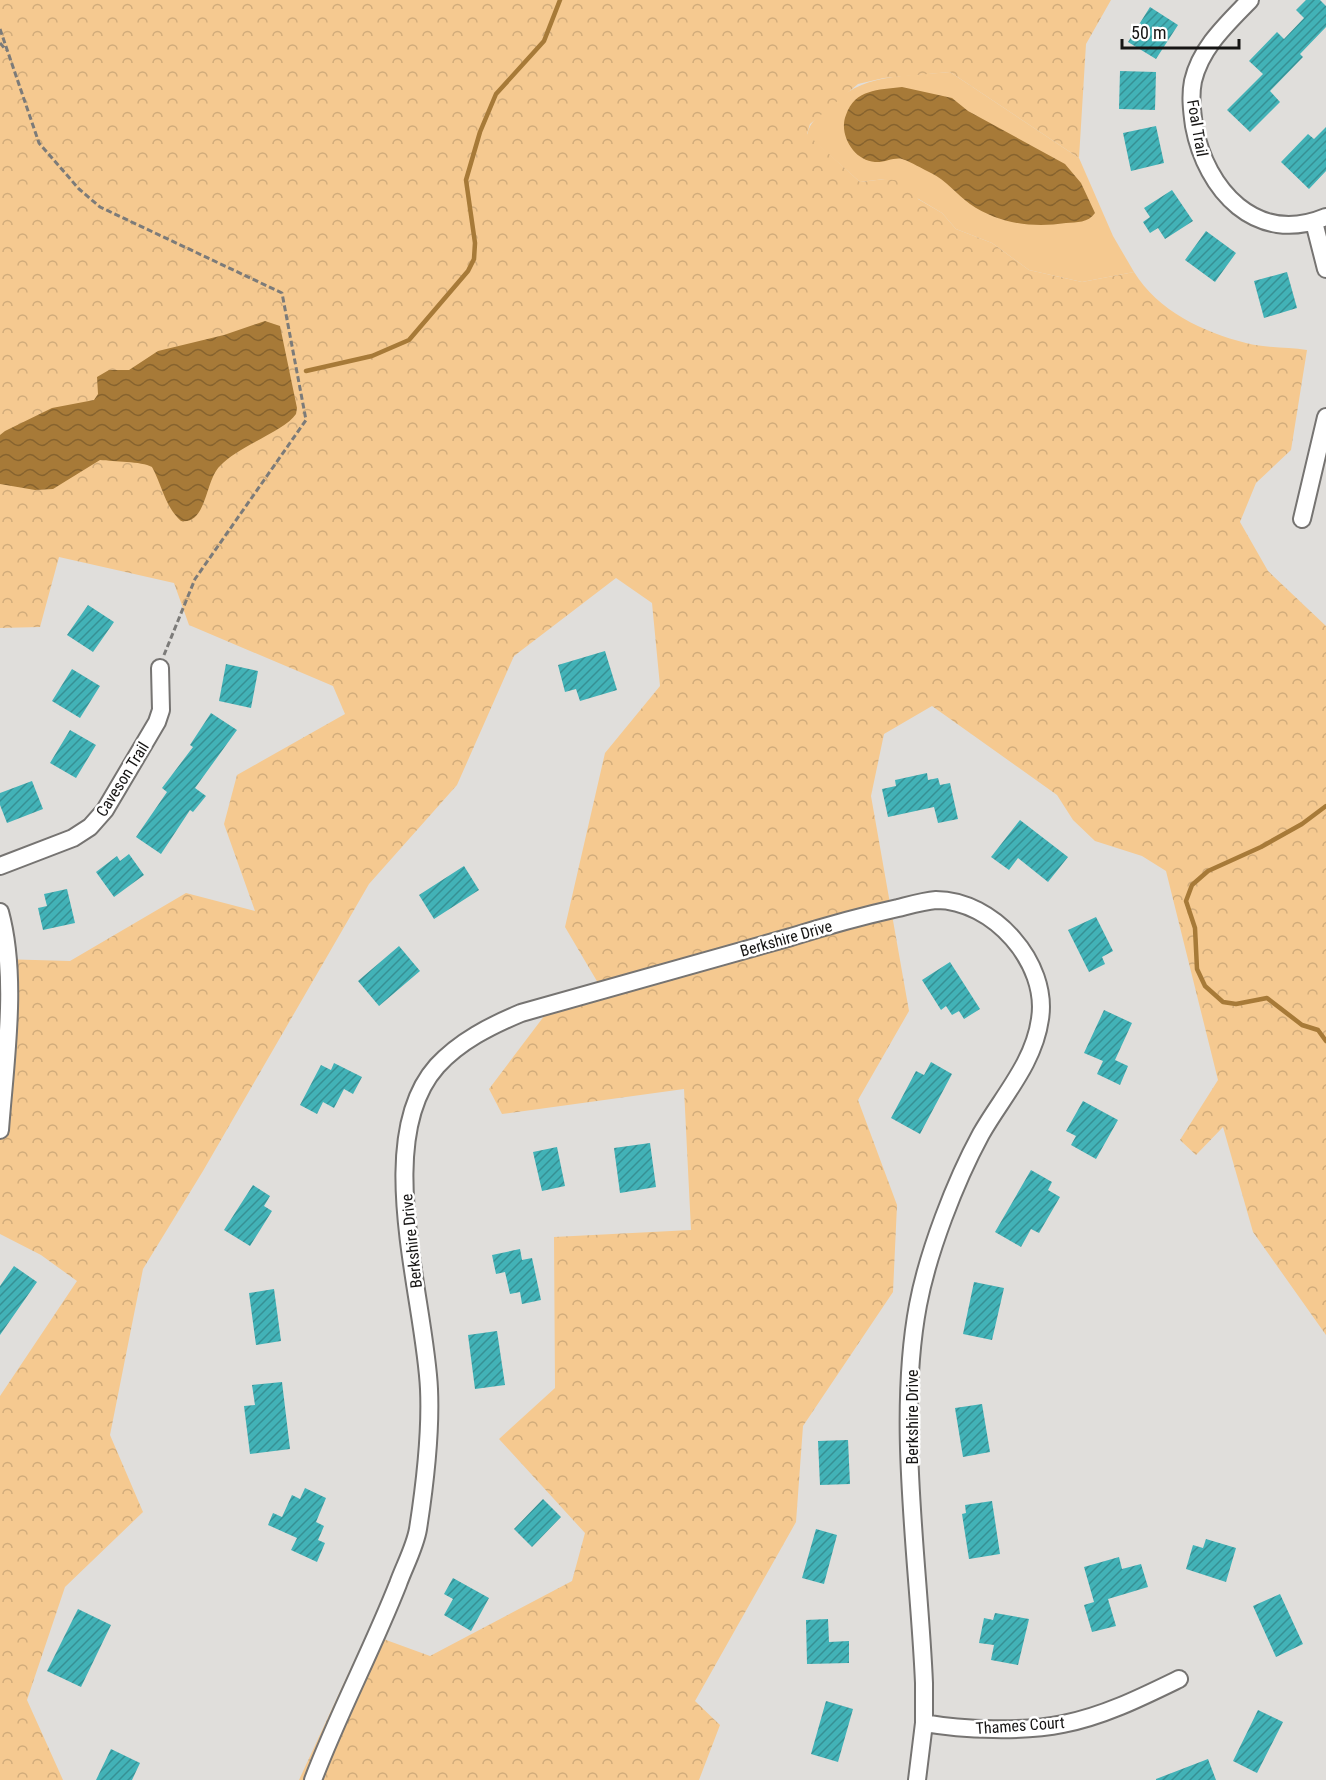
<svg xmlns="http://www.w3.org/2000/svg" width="1326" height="1780" font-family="'Roboto Condensed',sans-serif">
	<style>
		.green { fill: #f5c990 }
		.forest { fill: url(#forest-crowns) }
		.water { fill: url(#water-waves) }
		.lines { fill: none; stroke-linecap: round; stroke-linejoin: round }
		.stream { stroke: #a77a38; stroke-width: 4.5 }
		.building { fill: url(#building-hatch) }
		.street-casing { stroke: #767472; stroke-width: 20 }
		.path { stroke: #7c7b79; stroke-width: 3; stroke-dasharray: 6 3; stroke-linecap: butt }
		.street { stroke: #fff; stroke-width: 16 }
		.labels { text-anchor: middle; stroke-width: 5; stroke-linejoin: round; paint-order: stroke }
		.street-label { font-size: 16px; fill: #161514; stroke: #fff }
	</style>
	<defs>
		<pattern id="forest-crowns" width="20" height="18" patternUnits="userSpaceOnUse" patternTransform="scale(1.5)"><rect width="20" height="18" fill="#f5c990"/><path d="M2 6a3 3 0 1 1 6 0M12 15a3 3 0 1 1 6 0" fill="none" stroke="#d1ac7b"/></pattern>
		<pattern id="water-waves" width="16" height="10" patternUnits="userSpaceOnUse" patternTransform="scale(1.5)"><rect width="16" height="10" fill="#a77a38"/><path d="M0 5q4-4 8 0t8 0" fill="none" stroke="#87632e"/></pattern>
		<pattern id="building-hatch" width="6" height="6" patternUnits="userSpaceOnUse" patternTransform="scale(1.5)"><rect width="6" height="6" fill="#42b2b7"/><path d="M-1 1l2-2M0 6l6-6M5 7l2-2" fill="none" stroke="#369094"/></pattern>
	</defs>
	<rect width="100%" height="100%" fill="#e0dedb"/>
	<path class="green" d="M950,72L1079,158L1113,236L1134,272L1082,282L1029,270L992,243L956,229L942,213L885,179L860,182L807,135C810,122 817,117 826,109C864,72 901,77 950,72Z"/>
	<path class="forest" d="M0,0H1111L1086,44L1079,158L950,72L884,78L858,84L810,124L807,134L860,182L885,179L911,182L918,199L942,213L956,229L992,243L1029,270L1082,282L1134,272C1158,311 1203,332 1246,343C1265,348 1287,347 1307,350L1291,450L1256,483L1240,522L1268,571L1326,626V1335L1253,1232L1223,1127L1196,1155L1180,1140L1218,1080L1166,871L1142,856L1095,841L1073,820L1057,795L932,706L884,734L871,796L909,1011L858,1100L897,1205L893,1292L803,1426L796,1522L695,1701L720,1725L699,1780H299L367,1633L430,1656L572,1581L585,1533L499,1439L555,1388L554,1237L691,1230L684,1089L502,1114L489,1089L557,999L601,988L565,927L605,753L660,686L652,603L616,578L514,656L457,785L369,884L203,1171L143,1269L110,1435L143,1512L65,1587L27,1700L63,1780H0V1396L77,1281L41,1255L0,1234V959L70,961L186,893L255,911L224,824L237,775L345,714L333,686L189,625L174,583L59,557L40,627L0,628Z"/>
	<path class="water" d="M902,87L952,98L968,111L1065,164L1081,183L1095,213C1088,223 1077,222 1066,223C1033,228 999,224 970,204C957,195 946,180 931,173C922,169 912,162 902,159C894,157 884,163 875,162C854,161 838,134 846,115C855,89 878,90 902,87Z
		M265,321L280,326L297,408L296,414C285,431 238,446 220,466C205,480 207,525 181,521C165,507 162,485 152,467C141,461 114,462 100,460L53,489L35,490L0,484V435L5,431L52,408L94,400L98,394L97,377L109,370H129L158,351L224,335Z"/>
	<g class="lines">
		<path class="stream" d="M306,371L372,356L409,340L468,271L474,259L475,243L466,180L480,132L496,94L544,41L560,0
			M1326,806L1302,824L1261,847L1208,871L1192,885L1186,901L1195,928L1197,969L1205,986L1223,1002L1236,1004L1267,998L1302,1025L1318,1030L1326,1041"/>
	</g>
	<path class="building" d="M1306,0H1320L1326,6V27L1300,54L1303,57L1270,91L1280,102L1250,132L1227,110L1263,74L1249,61L1277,32L1284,39L1304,18L1296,10Z
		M1150,7L1178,25L1156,59L1128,42Z
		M1120,71L1156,72L1155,110L1119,109Z
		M1156,126L1164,163L1131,171L1123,133Z
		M1326,127V171L1309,189L1281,162L1308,134L1314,139Z
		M1172,190L1193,221L1165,239L1158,228L1150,233L1143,222L1150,217L1144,208Z
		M1206,231L1236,253L1215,282L1185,260Z
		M1287,272L1297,308L1264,318L1254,281Z
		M88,605L114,622L93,652L67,635Z
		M605,651L617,690L580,701L576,689L565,692L558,665Z
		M226,664L258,671L251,708L219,701Z
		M72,669L100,686L80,718L52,701Z
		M211,713L237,730L195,788L206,796L193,812L190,810L161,854L136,837L167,792L162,788L193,747L190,745Z
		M70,730L96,745L76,778L50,763Z
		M927,773L928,780L938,778L940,785L950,783L958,819L938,823L934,807L888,817L882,789L896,786L895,780Z
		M32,781L43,809L7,823L0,805V793Z
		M1020,820L1068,857L1048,882L1018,858L1009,870L991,857Z
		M129,854L144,875L114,897L96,872L117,856L120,861Z
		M464,866L479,890L434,919L419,895Z
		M67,889L75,923L43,930L38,908L47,906L44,894Z
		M1096,917L1113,951L1102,957L1105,964L1089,972L1068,930Z
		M399,946L420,971L379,1006L358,981Z
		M950,962L980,1009L964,1019L959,1011L952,1015L946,1006L941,1010L922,980Z
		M1104,1010L1132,1023L1115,1060L1128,1066L1120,1085L1097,1074L1103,1061L1084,1053Z
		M931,1062L952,1074L920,1134L891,1118L916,1071L924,1075Z
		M334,1063L362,1077L353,1094L344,1089L334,1108L323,1102L317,1114L300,1105L321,1065L331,1070Z
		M1083,1101L1118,1120L1096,1159L1071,1145L1076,1136L1066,1131Z
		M650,1143L656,1187L620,1193L614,1148Z
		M557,1147L565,1186L542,1191L533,1152Z
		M1031,1170L1052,1182L1048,1190L1060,1197L1039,1233L1031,1229L1021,1247L995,1232Z
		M253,1185L270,1196L264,1206L272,1211L250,1246L224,1230Z
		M520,1249L522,1260L532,1258L541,1300L522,1304L520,1292L510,1294L505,1272L496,1274L492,1255Z
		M14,1266L37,1282L0,1335V1286Z
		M974,1282L1004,1288L992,1340L963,1334Z
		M274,1289L281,1341L256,1345L249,1293Z
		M497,1331L505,1385L475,1389L468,1335Z
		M282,1382L290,1449L250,1454L244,1406L255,1405L252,1385Z
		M982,1404L990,1452L963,1457L955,1408Z
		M848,1440L850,1484L820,1485L818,1441Z
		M305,1488L326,1498L316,1522L324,1526L318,1540L325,1543L317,1562L291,1550L297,1538L268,1525L273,1513L282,1517L292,1495L300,1499Z
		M543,1499L561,1517L532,1547L514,1529Z
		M992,1501L1000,1554L969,1559L962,1514L966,1513L965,1505Z
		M816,1529L837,1535L824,1584L802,1578Z
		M1206,1539L1236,1548L1226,1582L1186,1569L1193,1545L1203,1548Z
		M1119,1557L1122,1569L1141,1564L1148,1587L1108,1599L1116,1626L1092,1632L1084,1605L1094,1602L1084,1567Z
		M453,1578L489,1598L471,1631L444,1615L453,1599L444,1594Z
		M1280,1594L1303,1644L1276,1657L1253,1606Z
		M78,1609L111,1625L81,1687L47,1671Z
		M995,1613L1029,1619L1018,1665L991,1660L994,1645L979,1643L984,1618L993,1620Z
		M828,1619L829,1642L849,1641V1663L807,1664L806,1620Z
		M826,1701L853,1709L838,1762L811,1754Z
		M1258,1710L1283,1722L1257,1773L1233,1761Z
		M111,1749L140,1763L132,1780H96Z
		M1208,1759L1216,1780H1156V1779Z"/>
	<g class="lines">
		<defs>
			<path id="street" d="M1250,0C1227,24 1201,47 1193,81C1190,96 1192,111 1194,126C1206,190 1256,246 1326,217
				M1314,222L1326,269
				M1302,519L1326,417
				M0,866L73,838L90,827L105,810L157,722L161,710L160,668
				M0,912C18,978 5,1062 0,1130
				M924,1723C963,1730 1024,1732 1063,1724C1104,1716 1142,1697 1179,1679
				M313,1780C338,1714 372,1650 398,1584C404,1567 415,1547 418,1529C425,1484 431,1434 429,1389C425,1298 371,1140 437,1066C460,1041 490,1026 521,1013C611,988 701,963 791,937C826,926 862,916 898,908C910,905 924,901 936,900C993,900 1049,963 1040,1019C1034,1063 1002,1097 981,1134C955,1182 928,1252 918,1305C896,1422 919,1564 924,1683V1723L917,1780"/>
		</defs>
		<use href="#street" class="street-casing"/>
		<path class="path" d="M0,29L39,143L79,189L100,207L282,293L306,420L195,579L164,655
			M0,43L6,50"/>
		<use href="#street" class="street"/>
	</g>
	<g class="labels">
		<g class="street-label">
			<text transform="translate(1198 128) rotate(80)" y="6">Foal Trail</text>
			<text transform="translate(122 779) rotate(-58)" y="6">Caveson Trail</text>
			<text transform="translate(786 938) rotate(-16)" y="6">Berkshire Drive</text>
			<text transform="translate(411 1241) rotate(-96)" y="6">Berkshire Drive</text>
			<text transform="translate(912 1417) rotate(-90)" y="6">Berkshire Drive</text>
			<text transform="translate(1020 1725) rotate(-4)" y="6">Thames Court</text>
		</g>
	</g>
	<path d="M1122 39v9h117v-9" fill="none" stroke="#161514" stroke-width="3"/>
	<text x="1131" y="39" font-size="18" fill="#161514" stroke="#ffffff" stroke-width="4.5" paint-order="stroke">50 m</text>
</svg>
